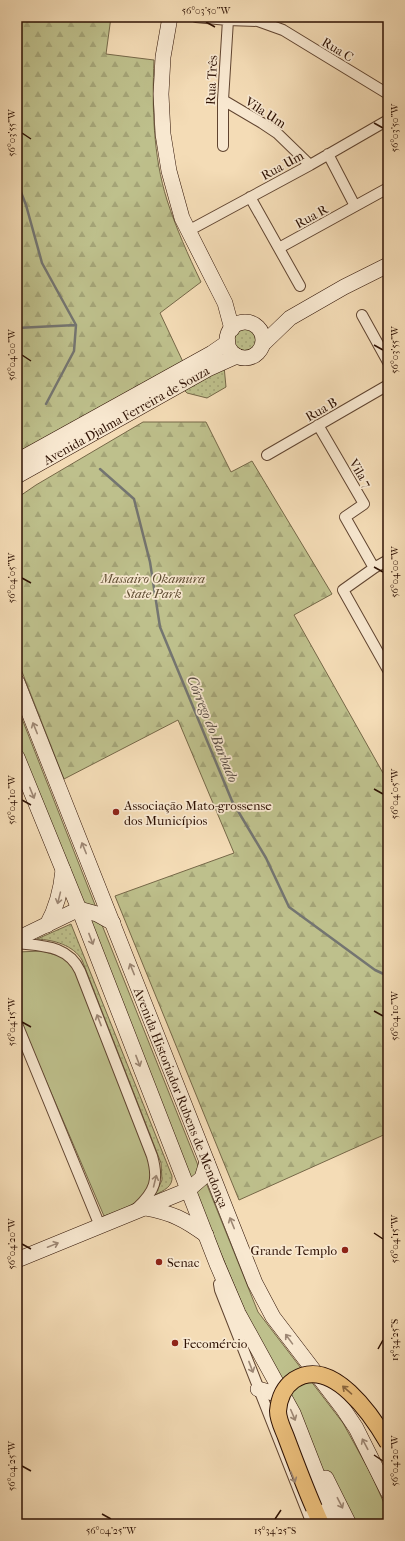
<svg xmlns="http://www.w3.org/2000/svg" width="405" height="1541" font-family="'IM FELL French Canon',serif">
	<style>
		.grass { fill: url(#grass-dots); stroke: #766848 }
		.forest { fill: url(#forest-firs); stroke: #766848 }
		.park { fill: #bec08c; stroke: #766848 }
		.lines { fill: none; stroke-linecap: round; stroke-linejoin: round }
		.stream { stroke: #747571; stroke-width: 2.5 }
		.street-casing { stroke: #604430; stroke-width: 12 }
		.secondary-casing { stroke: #2e1103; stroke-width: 16 }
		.primary-casing { stroke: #2e1103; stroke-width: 18 }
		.street { stroke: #f8e8d0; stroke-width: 10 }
		.secondary { stroke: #f8e8d0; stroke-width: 15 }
		.primary { stroke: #eabe7b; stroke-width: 16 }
		.primary-bridge-casing { stroke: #2e1103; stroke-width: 18; stroke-linecap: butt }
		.primary-bridge { stroke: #eabe7b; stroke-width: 16 }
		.oneway { stroke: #9d8774 }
		.oneway2 { stroke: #8c683f }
		.ticks { fill: none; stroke: #2e1103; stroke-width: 1.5 }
		.poi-dot { fill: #8f2418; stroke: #f8e8d0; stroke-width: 1.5 }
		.labels { text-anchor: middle; stroke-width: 3.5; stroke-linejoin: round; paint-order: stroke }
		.street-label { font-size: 13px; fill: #2e1103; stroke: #f8e8d0 }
		.park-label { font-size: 13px; font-style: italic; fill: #604e33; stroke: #f8e8d0 }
		.poi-label { font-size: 13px; fill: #2e1103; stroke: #f8e8d0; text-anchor: start }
		.water-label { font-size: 14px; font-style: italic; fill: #574b43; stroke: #f8e8d0 }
		.neatline { fill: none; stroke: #2e1103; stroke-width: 1.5 }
		.ticks-label { font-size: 10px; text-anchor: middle; fill: #2e1103 }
	</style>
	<defs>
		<pattern id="grass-dots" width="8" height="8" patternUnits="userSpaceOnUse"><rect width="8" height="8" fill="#bec08c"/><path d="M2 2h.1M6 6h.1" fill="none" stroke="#a4a477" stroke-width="1.8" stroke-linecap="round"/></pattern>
		<pattern id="forest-firs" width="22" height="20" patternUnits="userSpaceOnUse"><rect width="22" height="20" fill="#bec08c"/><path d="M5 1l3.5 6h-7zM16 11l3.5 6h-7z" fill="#a4a477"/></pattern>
	</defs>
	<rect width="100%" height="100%" fill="#f4dcb6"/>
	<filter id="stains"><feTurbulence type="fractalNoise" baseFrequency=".005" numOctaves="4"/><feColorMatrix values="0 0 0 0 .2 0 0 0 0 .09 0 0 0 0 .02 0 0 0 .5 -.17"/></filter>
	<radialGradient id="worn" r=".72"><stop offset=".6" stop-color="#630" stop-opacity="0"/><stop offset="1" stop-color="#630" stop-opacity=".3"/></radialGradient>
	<path class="grass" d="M233 340a12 12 0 1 1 24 0a12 12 0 1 1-24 0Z
		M224,366L226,387L207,398L187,393L185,391V387Z
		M71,924L172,1176C173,1187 164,1190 155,1195L162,1180L161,1163L82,960C73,945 54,940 37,939Z"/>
	<path class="forest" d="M17,17H111L106,54L154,60C152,106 153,156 167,200C176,228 188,255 201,282L160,313L184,364L17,453Z
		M143,422H206L231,472L252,461L332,594L294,615L383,773L388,771V1133L239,1200L115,896L234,853L178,720L64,779L17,659V498L36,485Z"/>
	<path class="park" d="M17,706L97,910L82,906L17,744Z
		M86,914L100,920L199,1168V1171L191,1180Z
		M42,951L66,958L75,964L153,1171C147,1201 131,1207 104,1216L17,1013V952Z
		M205,1180L258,1312L343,1423L371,1474L388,1512V1524H339L258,1342L194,1189Z"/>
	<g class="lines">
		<path class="stream" d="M17,182L26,205L42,263L76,325
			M17,328L76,325L74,351L46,404
			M100,469L134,499L150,562L160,627L232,801L266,858L289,907L375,970L388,976"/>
		<defs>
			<path id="street" d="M196,17L228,20L258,21L283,30L388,94
				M223,100L262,123L277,133L310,165
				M223,146V100L228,20L229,17
				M328,154L355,206
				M250,197L300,286
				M188,231L310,165L388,120
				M279,248L388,188
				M362,315L388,362
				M318,425L364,504L345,517L374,568
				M267,455L388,385
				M388,560L374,568L343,590L388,670
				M17,943C42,946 68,945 80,971L152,1156C159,1180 155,1191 137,1208
				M17,1024L100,1226
				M219,1284L220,1290L312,1524"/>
			<g id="secondary">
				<path d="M170,17L163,57L161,94L163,134L169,171L182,218L225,303L232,329"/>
				<circle cx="245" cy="340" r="18"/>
				<path d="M263,344L290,318L344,287L388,265"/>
				<path d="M17,461L212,353L228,342"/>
				<path id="s1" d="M17,476L208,369L237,356"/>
				<path id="s2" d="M17,682L255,1283L273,1317L344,1410L356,1428L388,1492"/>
				<path d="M17,757L79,909L217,1264L238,1313L293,1413L318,1477L334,1524"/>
				<path d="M47,925C57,907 61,891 63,870"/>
				<path d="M17,939L79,909L97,914L113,923"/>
				<path d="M145,1208C172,1213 184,1219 206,1235"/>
				<path d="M17,1260L188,1190L202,1178L207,1162"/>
				<path d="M258,1389L284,1396"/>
				<path d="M326,1478L349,1524"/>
			</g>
			<path id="primary" d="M314,1508L321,1524"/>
		</defs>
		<use href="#street" class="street-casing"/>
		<use href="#secondary" class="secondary-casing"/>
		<use href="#primary" class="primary-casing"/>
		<use href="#street" class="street"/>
		<use href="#secondary" class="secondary"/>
		<use href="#primary" class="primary"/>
		<defs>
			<path id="primary-bridge" d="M314,1508C304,1485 295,1461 286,1437C283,1429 278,1420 278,1411C279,1399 284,1387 294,1380C332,1355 373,1417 388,1443"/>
		</defs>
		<use href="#primary-bridge" class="primary-bridge-casing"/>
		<use href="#primary-bridge" class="primary-bridge"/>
	</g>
	<defs><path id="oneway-shaft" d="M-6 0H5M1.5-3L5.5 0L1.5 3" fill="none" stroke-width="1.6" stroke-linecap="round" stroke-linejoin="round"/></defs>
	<g class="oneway">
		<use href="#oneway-shaft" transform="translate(35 728) rotate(-112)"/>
		<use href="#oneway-shaft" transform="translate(32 793) rotate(68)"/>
		<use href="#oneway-shaft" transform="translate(84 848) rotate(-112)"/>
		<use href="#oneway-shaft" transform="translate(59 898) rotate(104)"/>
		<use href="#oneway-shaft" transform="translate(91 939) rotate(69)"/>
		<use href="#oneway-shaft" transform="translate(132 969) rotate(-112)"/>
		<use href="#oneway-shaft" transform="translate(99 1020) rotate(-111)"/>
		<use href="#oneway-shaft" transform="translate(138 1061) rotate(69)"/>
		<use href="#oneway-shaft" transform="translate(155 1181) rotate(-76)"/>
		<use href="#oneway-shaft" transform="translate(232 1223) rotate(-112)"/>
		<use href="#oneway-shaft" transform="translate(53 1245) rotate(-22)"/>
		<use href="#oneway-shaft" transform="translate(289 1339) rotate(-126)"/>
		<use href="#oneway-shaft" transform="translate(251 1367) rotate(69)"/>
		<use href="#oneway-shaft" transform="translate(293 1415) rotate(67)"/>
		<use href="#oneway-shaft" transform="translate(365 1444) rotate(-118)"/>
		<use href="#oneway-shaft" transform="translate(293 1477) rotate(68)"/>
		<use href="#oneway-shaft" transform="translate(340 1503) rotate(63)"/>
	</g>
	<use class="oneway2" href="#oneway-shaft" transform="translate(347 1390) rotate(-139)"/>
	<path class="ticks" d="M206,22L215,27M374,123L383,128M22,133L31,139M374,345L383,350M22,355L31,361M374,567L383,572M22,578L31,583M374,789L383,794M22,800L31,805M374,1011L383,1016M22,1022L31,1027M374,1233L383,1239M22,1244L31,1249M378,1349L383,1340M374,1455L383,1461M22,1466L31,1471M102,1514L111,1519M275,1519L281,1510"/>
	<g class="poi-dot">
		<circle cx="116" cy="812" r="4"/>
		<circle cx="345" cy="1250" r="4"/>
		<circle cx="159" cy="1262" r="4"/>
		<circle cx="175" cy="1343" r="4"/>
	</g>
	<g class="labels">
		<g class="street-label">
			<text transform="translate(338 49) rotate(31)" y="5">Rua C</text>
			<text transform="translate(211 80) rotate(-87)" y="5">Rua Três</text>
			<text transform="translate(266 112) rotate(33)" y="5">Vila Um</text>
			<text transform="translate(282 165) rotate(-29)" y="5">Rua Um</text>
			<text transform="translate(311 216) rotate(-29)" y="5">Rua R</text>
			<text transform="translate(321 409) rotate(-30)" y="5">Rua B</text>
			<text dy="5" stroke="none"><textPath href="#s1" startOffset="125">Avenida Djalma Ferreira de Souza</textPath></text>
			<text transform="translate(361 473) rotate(59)" y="5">Vila 7</text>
			<text dy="5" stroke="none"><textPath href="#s2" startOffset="447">Avenida Historiador Rubens de Mendonça</textPath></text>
		</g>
		<g class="park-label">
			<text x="153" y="583">Massairo Okamura<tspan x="153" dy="15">State Park</tspan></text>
		</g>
		<g class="poi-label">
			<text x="124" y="810">Associação Mato-grossense<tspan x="124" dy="15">dos Municípios</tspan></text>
			<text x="337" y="1255" text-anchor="end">Grande Templo</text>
			<text x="167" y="1267">Senac</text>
			<text x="183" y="1348">Fecomércio</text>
		</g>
		<g class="water-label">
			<text transform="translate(213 729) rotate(68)" y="5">Córrego do Barbado</text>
		</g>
	</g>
	<rect width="405" height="1541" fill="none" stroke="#f4dcb6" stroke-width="44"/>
	<rect x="22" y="22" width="361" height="1497" class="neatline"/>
	<g class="ticks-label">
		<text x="206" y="14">56°03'50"W</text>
		<text transform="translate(394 128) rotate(-90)" y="4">56°03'50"W</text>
		<text transform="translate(11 133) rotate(-90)" y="4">56°03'55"W</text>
		<text transform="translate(394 350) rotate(-90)" y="4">56°03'55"W</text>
		<text transform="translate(11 355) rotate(-90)" y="4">56°04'00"W</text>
		<text transform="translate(394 572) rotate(-90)" y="4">56°04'00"W</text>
		<text transform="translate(11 578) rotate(-90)" y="4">56°04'05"W</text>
		<text transform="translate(394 794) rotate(-90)" y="4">56°04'05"W</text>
		<text transform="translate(11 800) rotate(-90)" y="4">56°04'10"W</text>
		<text transform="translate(394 1016) rotate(-90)" y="4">56°04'10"W</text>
		<text transform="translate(11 1022) rotate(-90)" y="4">56°04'15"W</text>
		<text transform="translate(394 1239) rotate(-90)" y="4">56°04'15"W</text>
		<text transform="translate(11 1244) rotate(-90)" y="4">56°04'20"W</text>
		<text transform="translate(394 1340) rotate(-90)" y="4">15°34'25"S</text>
		<text transform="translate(394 1461) rotate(-90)" y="4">56°04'20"W</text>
		<text transform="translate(11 1466) rotate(-90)" y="4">56°04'25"W</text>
		<text x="111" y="1534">56°04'25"W</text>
		<text x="275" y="1534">15°34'25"S</text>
	</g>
	<rect width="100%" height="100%" filter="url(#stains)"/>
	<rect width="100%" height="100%" fill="url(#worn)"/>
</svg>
